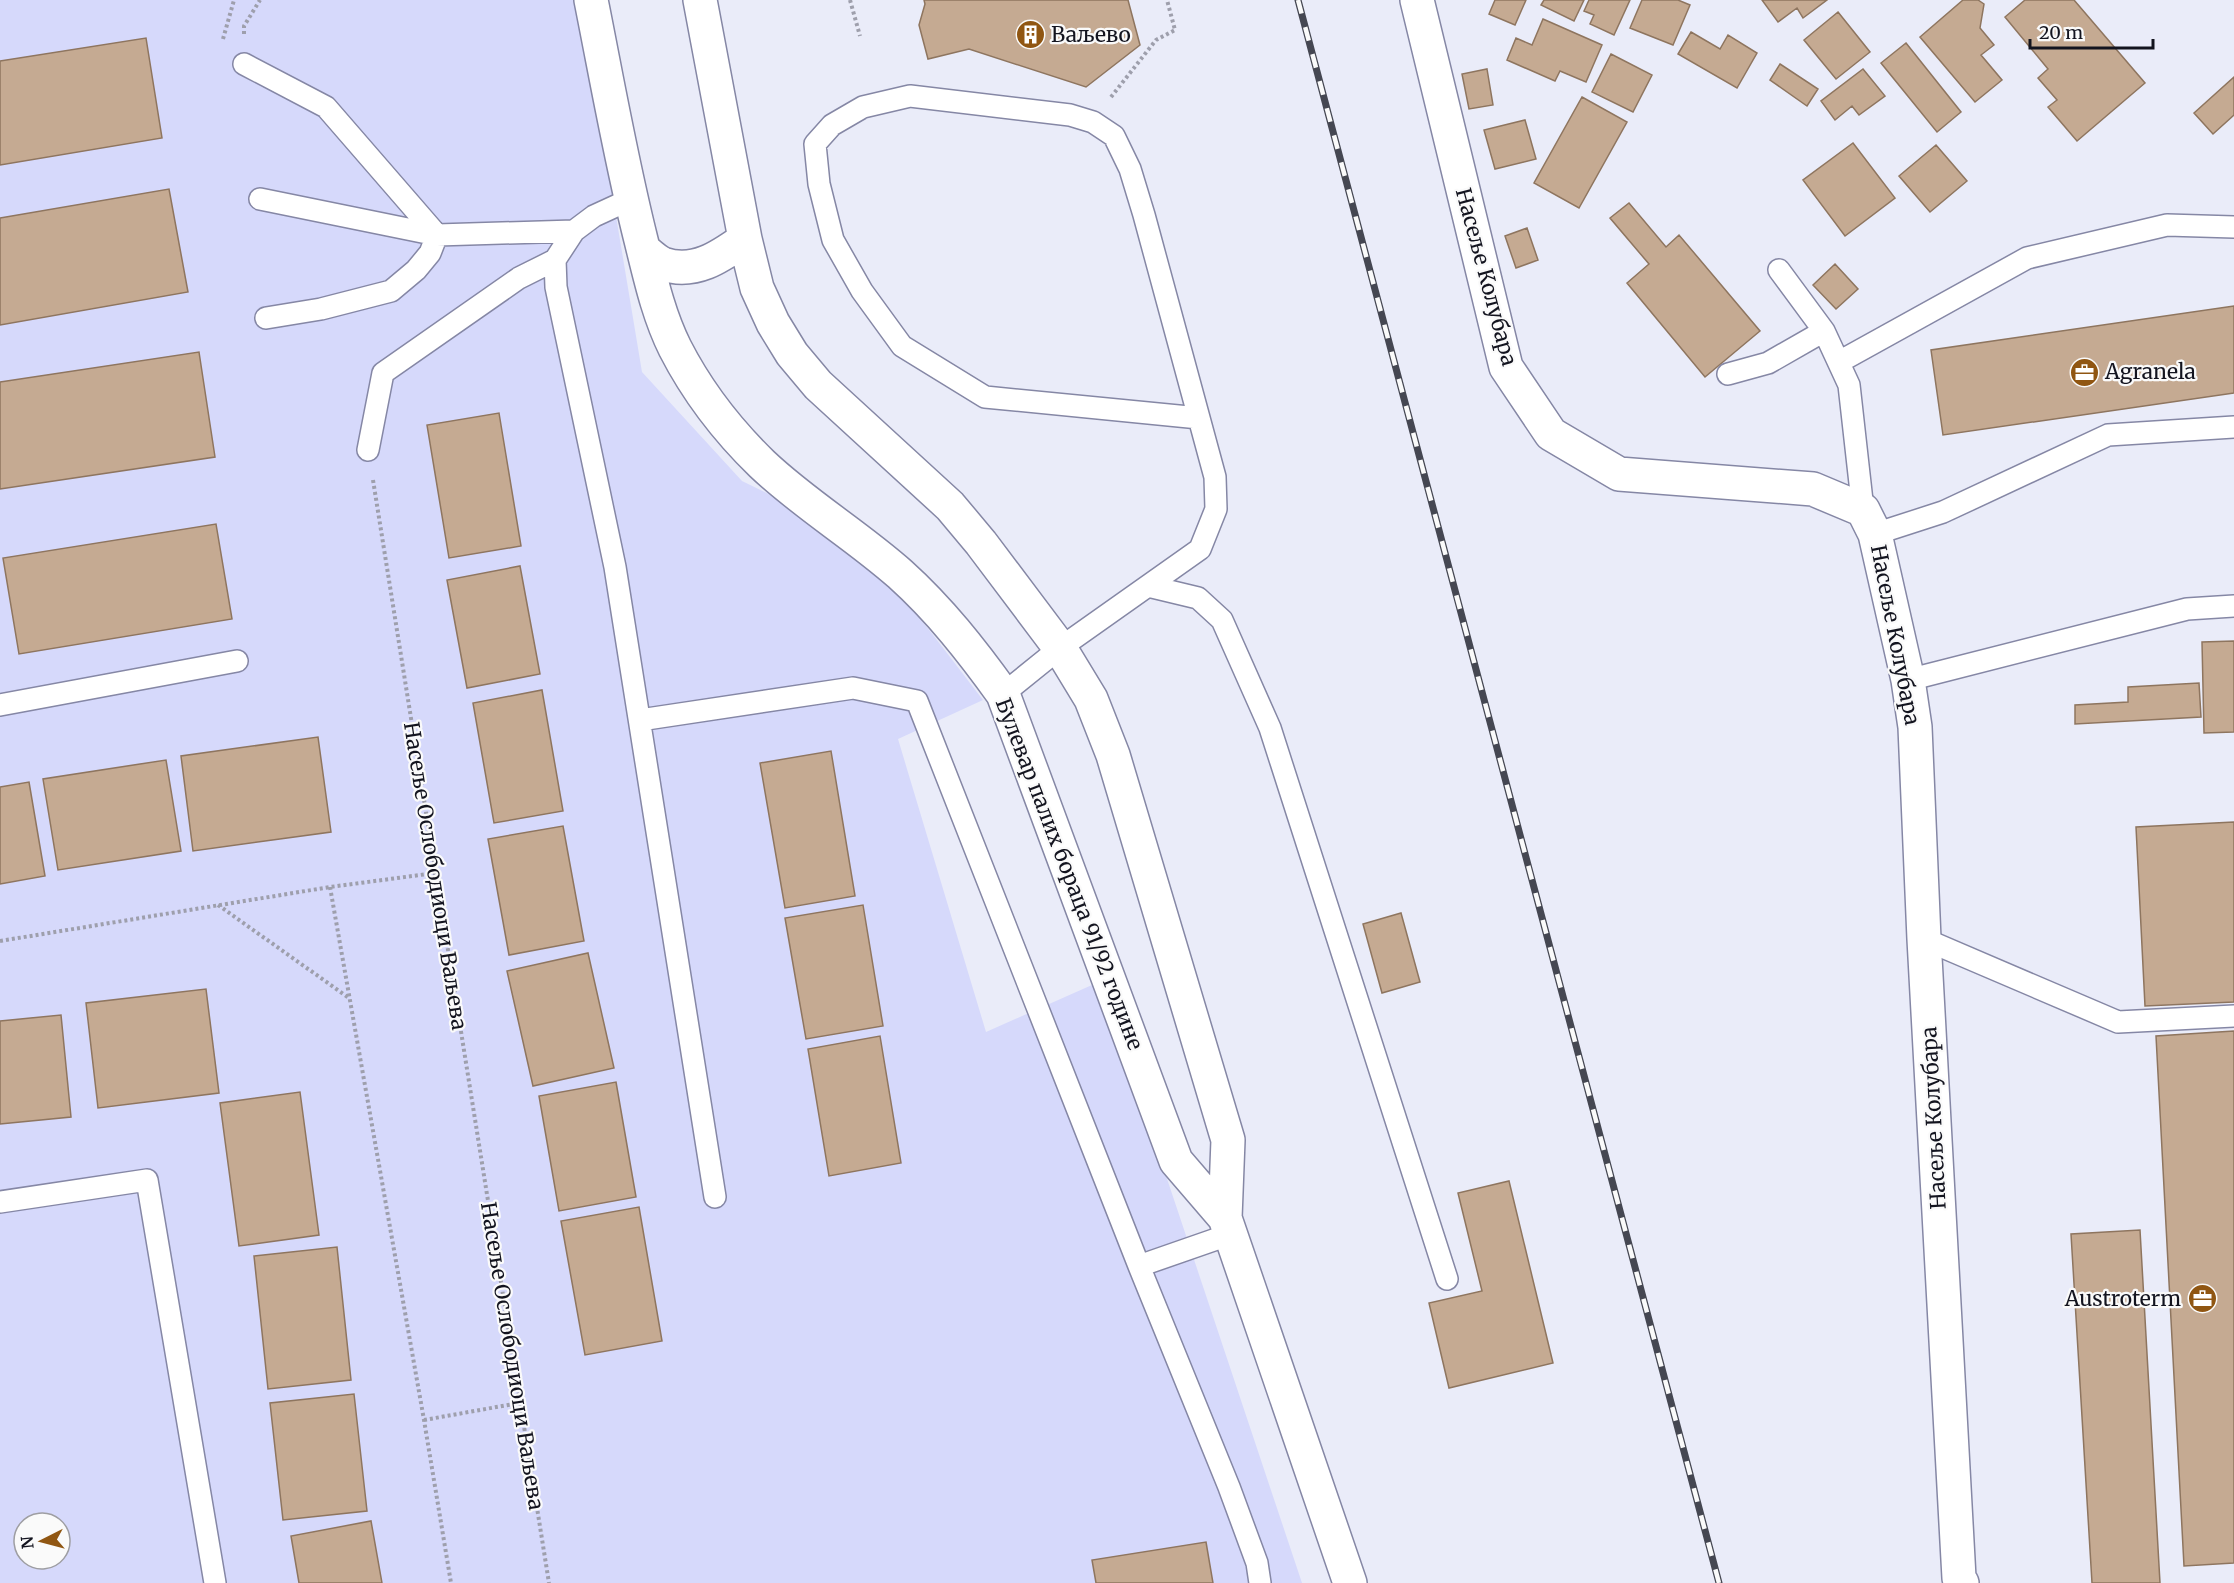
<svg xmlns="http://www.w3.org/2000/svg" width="2234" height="1583" font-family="Merriweather,serif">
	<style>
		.green { fill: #d6d9fb; fill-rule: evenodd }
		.building { fill: #c5aa92; stroke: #8e755f; stroke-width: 1.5 }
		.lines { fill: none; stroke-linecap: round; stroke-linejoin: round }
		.lane-casing { stroke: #8587a5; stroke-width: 24 }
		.street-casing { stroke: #8587a5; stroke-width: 36 }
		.secondary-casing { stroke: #8587a5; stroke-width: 36 }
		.path { stroke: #9e9fac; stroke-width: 4; stroke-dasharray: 3 3; stroke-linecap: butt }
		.lane { stroke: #fff; stroke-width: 21 }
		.street { stroke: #fff; stroke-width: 33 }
		.secondary { stroke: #fff; stroke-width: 33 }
		.rail-casing { stroke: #454752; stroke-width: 7 }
		.rail { stroke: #fafafa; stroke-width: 4.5; stroke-dasharray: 14; stroke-linecap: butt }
		.labels { text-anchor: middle; stroke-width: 4.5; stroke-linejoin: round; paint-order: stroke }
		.poi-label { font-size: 21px; fill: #13141f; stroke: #fafafa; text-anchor: start }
		.street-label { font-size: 21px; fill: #13141f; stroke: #fafafa }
	</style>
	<rect width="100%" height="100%" fill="#eaecf9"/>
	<path class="green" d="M0,0H580L642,372L742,481L812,515L856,543L930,631L983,700L898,739L986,1032L1101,981L1302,1583H0ZM24,1523H60V1559H24Z"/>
	<path class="building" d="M924,0H1128L1140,45L1086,87L969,49L928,59L919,25L925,4Z
		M1495,0H1526L1515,25L1489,14Z
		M1544,0H1584L1574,21L1541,5Z
		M1589,0H1630L1614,35L1590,24L1594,15L1584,11Z
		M1642,0H1678L1690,5L1673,45L1630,28Z
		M1762,0H1827L1803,18L1797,8L1778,22Z
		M1963,0H1978L1984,4L1980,28L1994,45L1981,55L2002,80L1975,102L1920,37Z
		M2025,0H2074L2145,83L2077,141L2048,107L2057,100L2038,78L2048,69L2005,17Z
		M1838,12L1870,52L1836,79L1804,40Z
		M1543,19L1602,45L1586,82L1560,71L1555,81L1507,60L1516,38L1532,45Z
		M1691,32L1720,49L1728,35L1757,53L1737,88L1678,54Z
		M146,38L162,138L0,165V61Z
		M1906,43L1961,112L1937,132L1881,63Z
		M1611,54L1652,75L1633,112L1592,92Z
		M1780,64L1818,89L1807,106L1770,80Z
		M1487,69L1493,105L1469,109L1462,74Z
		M1863,69L1885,96L1859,115L1852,106L1835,120L1821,101Z
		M2234,77V115L2213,134L2194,113Z
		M1582,97L1627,122L1579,208L1534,183Z
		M1525,120L1536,159L1495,169L1484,130Z
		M1853,143L1895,198L1845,236L1803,180Z
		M1936,145L1967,181L1930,212L1899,176Z
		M169,189L188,292L0,325V218Z
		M1629,203L1666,247L1679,235L1760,331L1705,377L1627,283L1649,264L1610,218Z
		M1527,228L1538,260L1516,268L1505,236Z
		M1835,264L1858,289L1836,309L1813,285Z
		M2234,306V393L1943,435L1931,350Z
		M199,352L215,457L0,489V382Z
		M499,413L521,546L449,558L427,425Z
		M216,524L232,619L19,654L3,558Z
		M520,566L540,674L467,688L447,580Z
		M2234,641V732L2204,733L2202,642Z
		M2199,683L2201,717L2075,724V705L2128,702V687Z
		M542,690L563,811L494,823L473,703Z
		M318,737L331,832L193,851L181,756Z
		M831,751L855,896L785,908L760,763Z
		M166,760L181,851L58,870L43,779Z
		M29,782L45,876L0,884V787Z
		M2234,822V1002L2145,1006L2136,827Z
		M563,826L584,941L509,955L488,839Z
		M863,905L883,1026L806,1039L785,918Z
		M1401,913L1420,982L1382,993L1363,924Z
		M588,953L614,1068L533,1086L507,971Z
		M206,989L219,1093L98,1108L86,1003Z
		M61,1015L71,1117L0,1124V1021Z
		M2234,1031V1563L2184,1566L2156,1036Z
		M880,1036L901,1163L829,1176L808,1049Z
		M616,1082L636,1197L559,1211L539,1096Z
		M300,1092L319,1235L239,1246L220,1103Z
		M1509,1181L1553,1363L1449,1388L1429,1303L1482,1291L1458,1193Z
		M639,1207L662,1341L585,1355L561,1221Z
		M2140,1230L2160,1583H2092L2071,1234Z
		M337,1247L351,1380L268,1389L254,1256Z
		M354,1394L367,1511L283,1520L270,1403Z
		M371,1521L382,1583H299L291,1536Z
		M1206,1542L1213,1583H1096L1092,1560Z"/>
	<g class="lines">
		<defs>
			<path id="lane" d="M244,64L326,107L437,235
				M260,199L437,235L574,231
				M631,199L594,216L574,231L555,260L556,287L615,567L715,1197
				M1779,270L1824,331L1849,385L1863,510
				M266,318L321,309L391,291L416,270L430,253L437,235
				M1839,362L2027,258L2167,225L2234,227
				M1728,374L1768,363L1824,331
				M368,450L383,373L519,278L555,260
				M1875,534L1943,512L2108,435L2234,427
				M1148,586L1198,598L1222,620L1270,728L1447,1279
				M1908,680L2187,609L2234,606
				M1003,694L1060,648L1200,549L1216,509L1215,477L1144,215L1130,169L1114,136L1093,122L1070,115L910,96L863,107L832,125L815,144L819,184L833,240L862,291L902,346L985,397L1199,418
				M0,705L237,661
				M640,720L853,688L917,701L1139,1266L1229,1487L1257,1563L1260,1583
				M1924,939L2118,1022L2234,1016
				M0,1202L147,1180L215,1583
				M1139,1266L1231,1234"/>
			<path id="street" d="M1417,0L1506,367L1551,434L1619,474L1813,489L1863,510L1875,534L1908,680L1915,727L1924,939L1959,1578L1962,1583"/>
			<path id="secondary" d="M591,0C607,80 621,161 641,240C650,276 658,314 675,348C697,391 727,430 762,464C804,504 856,535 900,574C940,610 972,651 1003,694L1176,1161L1225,1218L1350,1583
				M700,0L745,239L757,288L773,323L792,354L818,385L950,506L981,543L1060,648L1091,699L1113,755L1228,1140L1225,1218
				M644,250C650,255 656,261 663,264C695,275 721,256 745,239"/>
		</defs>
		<use href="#lane" class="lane-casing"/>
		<use href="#street" class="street-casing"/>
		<use href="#secondary" class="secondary-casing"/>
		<path class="path" d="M850,0L860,36
			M244,34V26L260,0
			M223,39L234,0
			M1111,97L1156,40L1175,30L1167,0
			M373,480L549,1583
			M330,887L424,1420L451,1583
			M218,905L349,998
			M0,941L330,887L435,873
			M424,1420L519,1403"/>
		<use href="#lane" class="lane"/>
		<use href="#street" class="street"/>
		<use href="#secondary" class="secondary"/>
		<defs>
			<path id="rail" d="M1298,0L1719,1583"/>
		</defs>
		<use href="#rail" class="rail-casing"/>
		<use href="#rail" class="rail"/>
	</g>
	<defs>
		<symbol id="building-disc" viewBox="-11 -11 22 22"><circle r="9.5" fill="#905612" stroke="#fafafa"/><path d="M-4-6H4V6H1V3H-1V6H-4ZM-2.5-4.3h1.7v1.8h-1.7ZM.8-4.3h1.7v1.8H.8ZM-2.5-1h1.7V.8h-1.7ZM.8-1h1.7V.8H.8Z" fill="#fff"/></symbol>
		<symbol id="office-disc" viewBox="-11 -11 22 22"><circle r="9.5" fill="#905612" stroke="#fafafa"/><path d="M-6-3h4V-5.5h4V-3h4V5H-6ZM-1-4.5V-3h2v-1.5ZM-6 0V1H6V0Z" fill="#fff"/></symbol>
	</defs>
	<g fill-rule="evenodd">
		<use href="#building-disc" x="1014" y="18" width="33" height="33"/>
		<use href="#office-disc" x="2068" y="356" width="33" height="33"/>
		<use href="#office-disc" x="2186" y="1282" width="33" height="33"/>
	</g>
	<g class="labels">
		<g class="poi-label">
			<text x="1051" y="42">Ваљево</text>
			<text x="2105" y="379">Agranela</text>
			<text x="2181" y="1306" text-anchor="end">Austroterm</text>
		</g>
		<g class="street-label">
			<text transform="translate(1486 277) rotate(75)" y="7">Насеље Колубара</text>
			<text transform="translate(1895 635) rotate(79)" y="7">Насеље Колубара</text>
			<text transform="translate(1069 874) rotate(69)" y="7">Булевар палих бораца 91/92 године</text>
			<text transform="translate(435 876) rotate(81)" y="7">Насеље Ослободиоци Ваљева</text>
			<text transform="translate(1934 1118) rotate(-93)" y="7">Насеље Колубара</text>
			<text transform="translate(512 1356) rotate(81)" y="7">Насеље Ослободиоци Ваљева</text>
		</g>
	</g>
	<g transform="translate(42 1541) rotate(264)"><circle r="28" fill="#fafafa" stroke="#9e9ea2" stroke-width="1.5"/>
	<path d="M0-4.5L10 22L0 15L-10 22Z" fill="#905612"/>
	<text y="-9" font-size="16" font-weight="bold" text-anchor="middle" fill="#13141f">N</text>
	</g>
	<path d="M2030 39v9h123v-9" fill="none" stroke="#13141f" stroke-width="3"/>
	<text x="2039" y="39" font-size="18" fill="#13141f" stroke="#fafafa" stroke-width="4.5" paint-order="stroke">20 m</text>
</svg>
